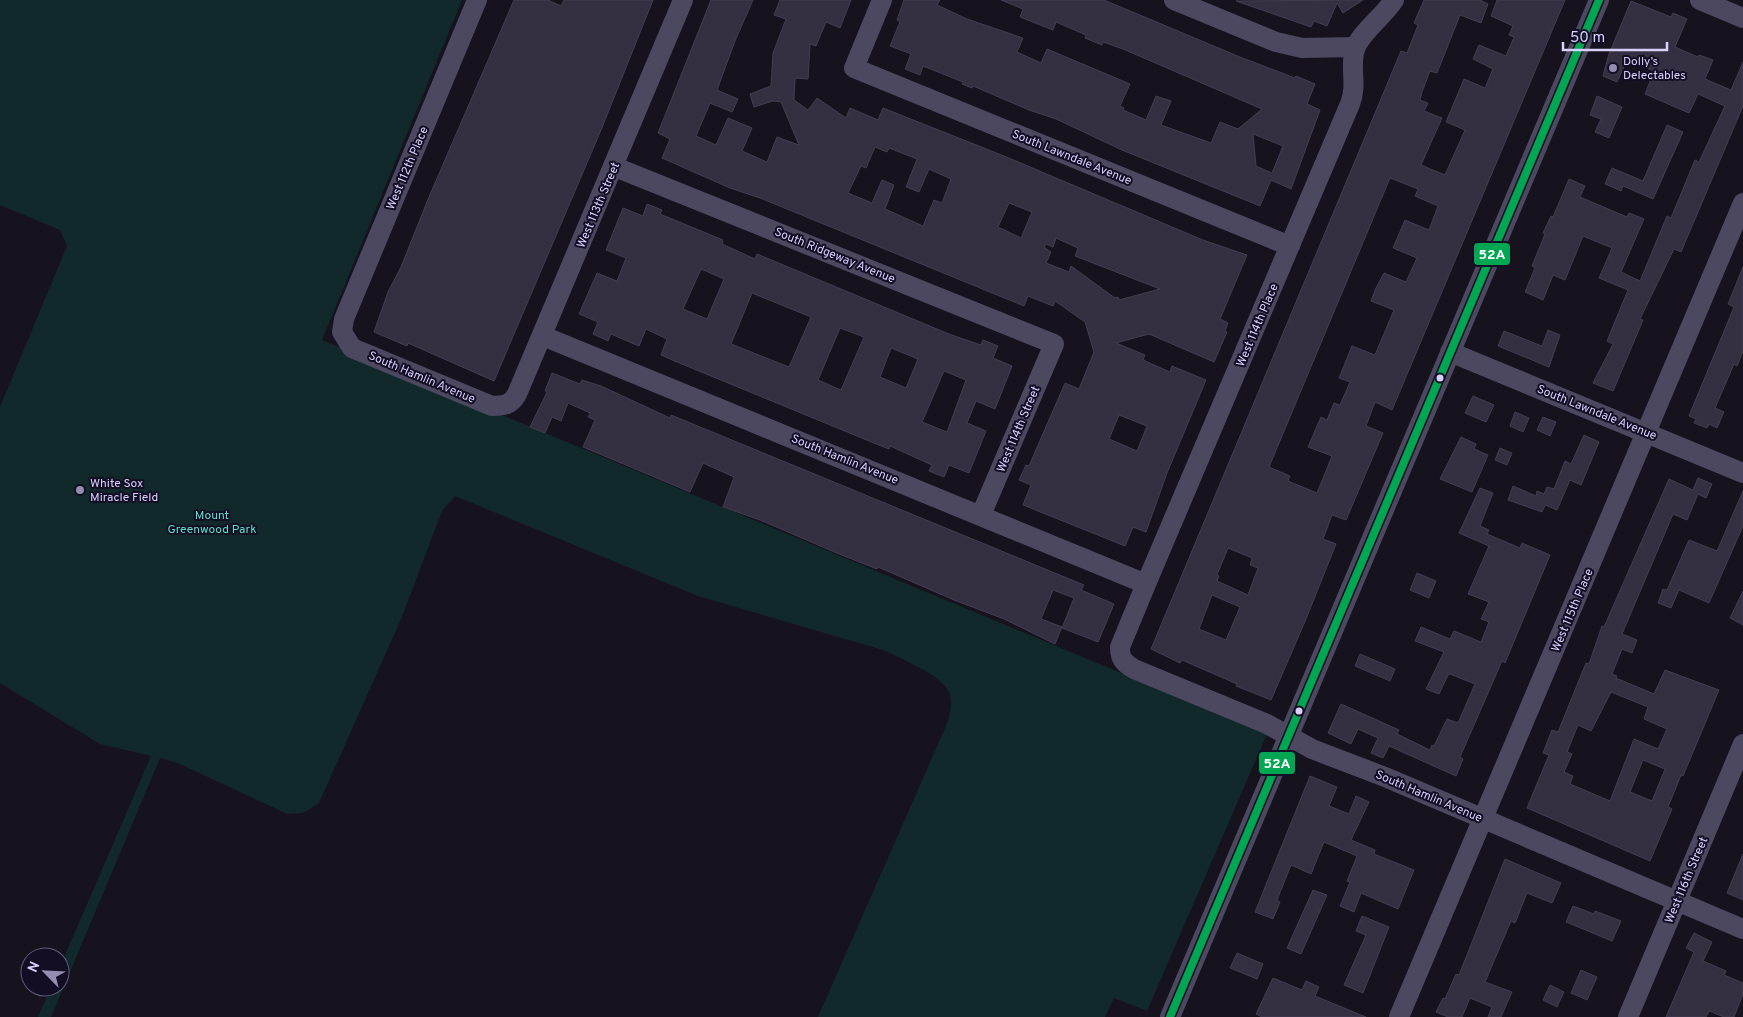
<svg xmlns="http://www.w3.org/2000/svg" width="1743" height="1017" font-family="Overpass,sans-serif">
	<style>
		.green { fill: #12292c }
		.building { fill: #343041; stroke: #433d52; fill-rule: evenodd }
		.lines { fill: none; stroke-linecap: round; stroke-linejoin: round }
		.minor { stroke: #4b4860; stroke-width: 20 }
		.bus-1-casing { stroke: #130e24; stroke-width: 11 }
		.bus-1 { stroke: #00a651; stroke-width: 8 }
		.poi-dot { fill: #958eb1; stroke: #130e24; stroke-width: 2 }
		.bus-dot { fill: #d9d1ff; stroke: #130e24; stroke-width: 2 }
		.labels { text-anchor: middle; stroke-width: 4; stroke-linejoin: round; paint-order: stroke }
		.poi-label { font-size: 12px; fill: #d9d1ff; stroke: #130e24; text-anchor: start }
		.street-label { font-size: 12px; fill: #d9d1ff; stroke: #130e24 }
		.park-label { font-size: 12px; fill: #5ae1c9; stroke: #130e24 }
		.line-badge { stroke: #130e24; stroke-width: 2 }
		.badge-label { font-size: 14px; text-anchor: middle; font-weight: bold; fill: #fff }
	</style>
	<rect width="100%" height="100%" fill="#16131f"/>
	<path class="green" d="M0,0H462L322,340L1267,734L1147,1011L1114,998L1105,1017H818L946,726C950,716 953,703 949,692C943,676 898,657 883,650L698,596L455,496L442,511L401,619L319,803L303,813L287,814L180,764L160,758L51,1017H38L51,987H60V967L151,756L100,744L0,683V407L67,246L60,230L0,205Z"/>
	<path class="building" d="M514,0H548L561,6L564,0H653L601,130L494,381L408,343L407,346L374,332L388,292L401,267L429,197Z
		M711,0H753L735,41L717,90L738,99L732,112L710,103L696,136L716,145L728,118L752,128L742,151L767,162L777,137L799,145L781,102L773,101L754,107L750,94L771,86L773,53L786,19L774,15L780,0H851L840,28L826,22L816,46L810,44L808,79L795,78L794,100L808,110L817,98L846,118L850,108L878,120L883,108L1004,156L1203,240L1247,255L1220,319L1228,323L1225,331L1227,332L1214,362L1149,334L1116,343L1145,355L1143,360L1170,372L1172,366L1206,380L1167,473L1146,532L1133,527L1125,546L1023,505L1031,485L1019,480L1026,465L1029,466L1065,383L1079,389L1094,352L1085,322L1055,301L1053,306L1028,296L1024,306L760,198L730,188L662,158L670,139L658,133ZM875,147L887,152L889,148L917,159L906,187L919,192L929,169L951,179L942,203L934,200L923,226L885,209L894,185L882,180L872,203L848,193L861,166L866,168ZM1009,203L1032,212L1021,238L998,227ZM1056,238L1078,248L1075,256L1160,289L1119,300L1118,297L1115,298L1071,266L1069,272L1046,263L1051,252L1044,247L1046,244L1053,247ZM1119,415L1147,426L1137,451L1109,439Z
		M904,0H940L937,5L967,19L1023,38L1017,52L1041,63L1047,49L1130,84L1120,106L1124,108L1123,110L1146,120L1156,96L1171,101L1161,125L1211,143L1220,122L1238,129L1262,109L1123,49L1103,42L1102,45L1085,38L1086,35L1056,22L1053,30L1020,17L1023,9L1001,0H1104L1240,57L1295,78L1296,76L1315,84L1307,104L1320,110L1291,189L1271,180L1260,206L1122,150L1056,119L1029,110L973,86L972,88L962,84L963,82L923,66L920,75L905,69L911,54L890,46L900,22L897,20ZM1253,134L1283,146L1272,173L1256,166Z
		M1363,0L1343,13L1337,3L1327,26L1314,21L1311,27L1236,1Z
		M1424,0H1480L1488,4L1481,23L1460,15L1437,73L1430,71L1422,92L1420,100L1428,103L1424,111L1442,118L1421,165L1445,175L1465,130L1446,122L1464,79L1485,88L1493,69L1473,59L1479,45L1506,56L1514,37L1509,35L1513,26L1491,16L1497,0H1565L1392,410L1375,402L1366,426L1383,433L1346,520L1332,515L1323,539L1336,544L1306,619L1271,700L1236,686L1237,684L1182,660L1180,663L1151,649L1401,51L1407,53L1418,25L1414,23ZM1390,178L1418,189L1415,196L1438,206L1429,230L1405,220L1393,248L1417,258L1406,282L1384,273L1376,288L1371,301L1394,310L1375,355L1352,346L1339,378L1350,382L1340,405L1334,403L1327,420L1321,417L1308,447L1332,456L1317,493L1288,481L1290,476L1269,467ZM1228,548L1252,558L1250,565L1258,568L1248,595L1217,581L1219,576L1217,575ZM1212,595L1240,607L1226,640L1199,629Z
		M1631,1L1671,17L1673,13L1687,19L1675,47L1698,57L1699,55L1713,60L1705,79L1731,90L1743,62V106L1681,252L1674,249L1640,319L1643,320L1613,391L1593,383L1613,344L1607,341L1628,290L1599,278L1612,248L1583,236L1565,280L1553,275L1543,300L1525,292L1535,268L1532,266L1545,234L1543,233L1551,216L1553,217L1569,179L1585,186L1580,197L1627,217L1629,213L1644,219L1621,272L1640,281L1667,216L1671,218L1695,160L1699,162L1725,106L1698,94L1689,113L1645,94L1654,71L1627,60L1617,82L1603,76L1609,54Z
		M1597,96L1622,107L1609,138L1595,132L1601,119L1590,115Z
		M1667,125L1683,132L1653,199L1623,186L1621,191L1605,184L1612,168L1643,181Z
		M647,204L662,210L660,214L723,240L722,244L755,259L757,254L949,334L981,345L983,340L998,346L993,358L1012,366L995,409L976,401L967,423L986,431L969,473L949,465L944,477L929,471L932,465L890,446L889,449L869,441L677,362L661,355L667,339L646,329L639,346L611,334L608,341L593,334L598,322L579,314L597,273L617,281L626,258L606,250L623,208L643,216ZM701,269L724,279L707,319L683,309ZM752,293L811,317L789,367L731,344ZM840,328L864,337L841,390L818,380ZM891,348L918,359L906,388L880,377ZM944,371L966,380L947,432L922,422Z
		M1743,267V351L1737,366L1734,364L1715,408L1724,412L1717,428L1709,424L1707,428L1694,423L1696,419L1689,416L1734,307L1728,304Z
		M1548,330L1560,335L1549,367L1498,346L1504,331L1542,346Z
		M552,373L580,384L582,380L601,386L670,418L671,415L1084,585L1081,590L1114,604L1098,642L1062,628L1074,598L1053,590L1041,619L1062,627L1055,644L1004,619L954,600L878,567L877,569L839,554L760,520L723,507L734,477L703,463L690,492L583,447L595,420L588,417L590,413L568,403L561,421L552,417L545,433L530,427L547,392L545,391Z
		M1473,396L1494,405L1486,422L1465,413Z
		M1515,412L1529,418L1523,432L1510,426Z
		M1543,417L1556,422L1550,436L1537,430Z
		M1584,435L1599,442L1581,485L1570,480L1557,510L1545,505L1542,512L1508,500L1513,486L1536,496L1537,491L1544,494L1547,487L1554,489L1565,461L1571,464Z
		M1461,437L1476,444L1474,449L1488,455L1472,492L1440,479Z
		M1500,448L1512,453L1507,465L1495,460Z
		M1698,478L1712,484L1706,498L1698,494L1687,520L1673,514L1622,634L1637,640L1632,653L1622,649L1612,674L1617,676L1616,678L1654,694L1665,670L1719,690L1683,776L1681,775L1668,807L1672,809L1650,861L1527,808L1549,755L1543,753L1552,730L1558,732L1586,663L1589,664L1602,626L1604,627L1669,479L1693,490ZM1611,692L1648,707L1644,719L1667,729L1658,749L1634,739L1610,801L1570,784L1573,776L1564,772L1572,754L1567,752L1578,725L1591,731ZM1643,760L1665,769L1652,801L1630,792Z
		M1480,488L1493,493L1480,526L1489,530L1487,534L1520,548L1522,543L1550,555L1505,663L1502,661L1460,757L1463,759L1456,776L1389,746L1383,758L1371,753L1378,738L1358,729L1351,744L1328,733L1341,704L1399,730L1397,734L1430,750L1432,745L1434,746L1447,719L1458,723L1475,684L1450,674L1448,675L1439,694L1426,689L1444,652L1415,641L1421,627L1450,639L1454,631L1481,642L1489,622L1481,619L1489,602L1468,594L1489,546L1459,533Z
		M1743,491V526L1709,603L1679,590L1671,608L1658,603L1663,589L1667,590L1689,540L1717,551Z
		M1417,573L1436,581L1429,598L1410,590Z
		M1743,591V625L1730,618Z
		M1360,654L1395,669L1390,681L1355,666Z
		M1310,776L1337,787L1329,806L1349,814L1356,796L1369,802L1351,840L1375,850L1374,854L1414,870L1398,909L1361,893L1354,912L1340,906L1350,882L1347,881L1357,856L1324,842L1311,874L1291,865L1277,900L1280,902L1273,919L1255,912Z
		M1743,854V900L1727,893Z
		M1505,859L1561,883L1552,903L1527,893L1515,923L1511,921L1485,982L1512,992L1501,1017H1488L1492,1007L1470,998L1462,1017H1448L1436,1012L1443,998L1445,999L1456,974L1459,975Z
		M1313,890L1327,895L1301,954L1287,948Z
		M1573,906L1594,914L1595,911L1621,921L1612,941L1566,922Z
		M1362,916L1389,927L1363,993L1344,985L1366,935L1356,931Z
		M1694,933L1712,942L1703,961L1726,971L1724,975L1743,983V994L1734,1017H1724L1709,1011L1706,1017H1666L1694,952L1686,948Z
		M1237,953L1263,964L1257,979L1230,968Z
		M1581,970L1597,977L1587,1000L1571,993Z
		M1273,978L1302,990L1306,981L1319,987L1315,996L1366,1017H1262L1256,1014Z
		M1550,985L1564,992L1557,1007L1543,1000Z"/>
	<g class="lines">
		<path class="minor" d="M477,0L344,319L342,332L352,348L492,406C504,406 511,405 517,394L683,0
			M882,0L854,68L1290,246
			M1174,0L1276,42L1302,48L1356,47
			M1394,0C1384,16 1360,33 1355,49C1349,68 1358,84 1350,104L1146,584L1120,647C1120,659 1124,663 1134,669L1267,724L1312,749L1385,777L1743,929
			M1700,0L1743,18
			M615,167L1054,344L981,515
			M543,336L1146,584
			M1450,352L1743,473
			M1170,1017L1599,0
			M1399,1017L1743,203
			M1628,1017L1743,744"/>
		<defs>
			<path id="bus-1" d="M1170,1017L1599,0"/>
		</defs>
		<use href="#bus-1" class="bus-1-casing"/>
		<use href="#bus-1" class="bus-1"/>
	</g>
	<g class="poi-dot">
		<circle cx="1613" cy="68" r="5"/>
		<circle cx="80" cy="490" r="5"/>
	</g>
	<g class="bus-dot">
		<circle cx="1440" cy="378" r="4.5"/>
		<circle cx="1299" cy="711" r="4.5"/>
	</g>
	<g class="labels">
		<g class="poi-label">
			<text x="1623" y="65">Dolly’s<tspan x="1623" dy="14">Delectables</tspan></text>
			<text x="90" y="487">White Sox<tspan x="90" dy="14">Miracle Field</tspan></text>
		</g>
		<g class="street-label">
			<text transform="translate(1072 157) rotate(22)" y="4">South Lawndale Avenue</text>
			<text transform="translate(407 168) rotate(-67)" y="4">West 112th Place</text>
			<text transform="translate(598 205) rotate(-67)" y="4">West 113th Street</text>
			<text transform="translate(835 255) rotate(22)" y="4">South Ridgeway Avenue</text>
			<text transform="translate(1257 325) rotate(-67)" y="4">West 114th Place</text>
			<text transform="translate(422 377) rotate(23)" y="4">South Hamlin Avenue</text>
			<text transform="translate(1597 412) rotate(22)" y="4">South Lawndale Avenue</text>
			<text transform="translate(1018 429) rotate(-67)" y="4">West 114th Street</text>
			<text transform="translate(845 459) rotate(22)" y="4">South Hamlin Avenue</text>
			<text transform="translate(1572 610) rotate(-67)" y="4">West 115th Place</text>
			<text transform="translate(1429 796) rotate(23)" y="4">South Hamlin Avenue</text>
			<text transform="translate(1686 880) rotate(-67)" y="4">West 116th Street</text>
		</g>
		<g class="park-label">
			<text x="212" y="519">Mount<tspan x="212" dy="14">Greenwood Park</tspan></text>
		</g>
	</g>
	<g class="line-badge">
		<rect x="1473" y="242" width="38" height="24" rx="5" fill="#00a651"/>
		<rect x="1258" y="751" width="38" height="24" rx="5" fill="#00a651"/>
	</g>
	<g class="badge-label">
		<text x="1492" y="259">52A</text>
		<text x="1277" y="768">52A</text>
	</g>
	<g transform="translate(45 972) rotate(294)"><circle r="24" fill="#130e24" stroke="#625c7c"/>
	<path d="M0-4L9 19L0 12L-9 19Z" fill="#958eb1"/>
	<text y="-8" font-size="14" font-weight="bold" text-anchor="middle" fill="#d9d1ff">N</text>
	</g>
	<path d="M1563 42v8h104v-8" fill="none" stroke="#d9d1ff" stroke-width="2.5"/>
	<text x="1570" y="42" font-size="15" fill="#d9d1ff" stroke="#130e24" stroke-width="4" paint-order="stroke">50 m</text>
</svg>
